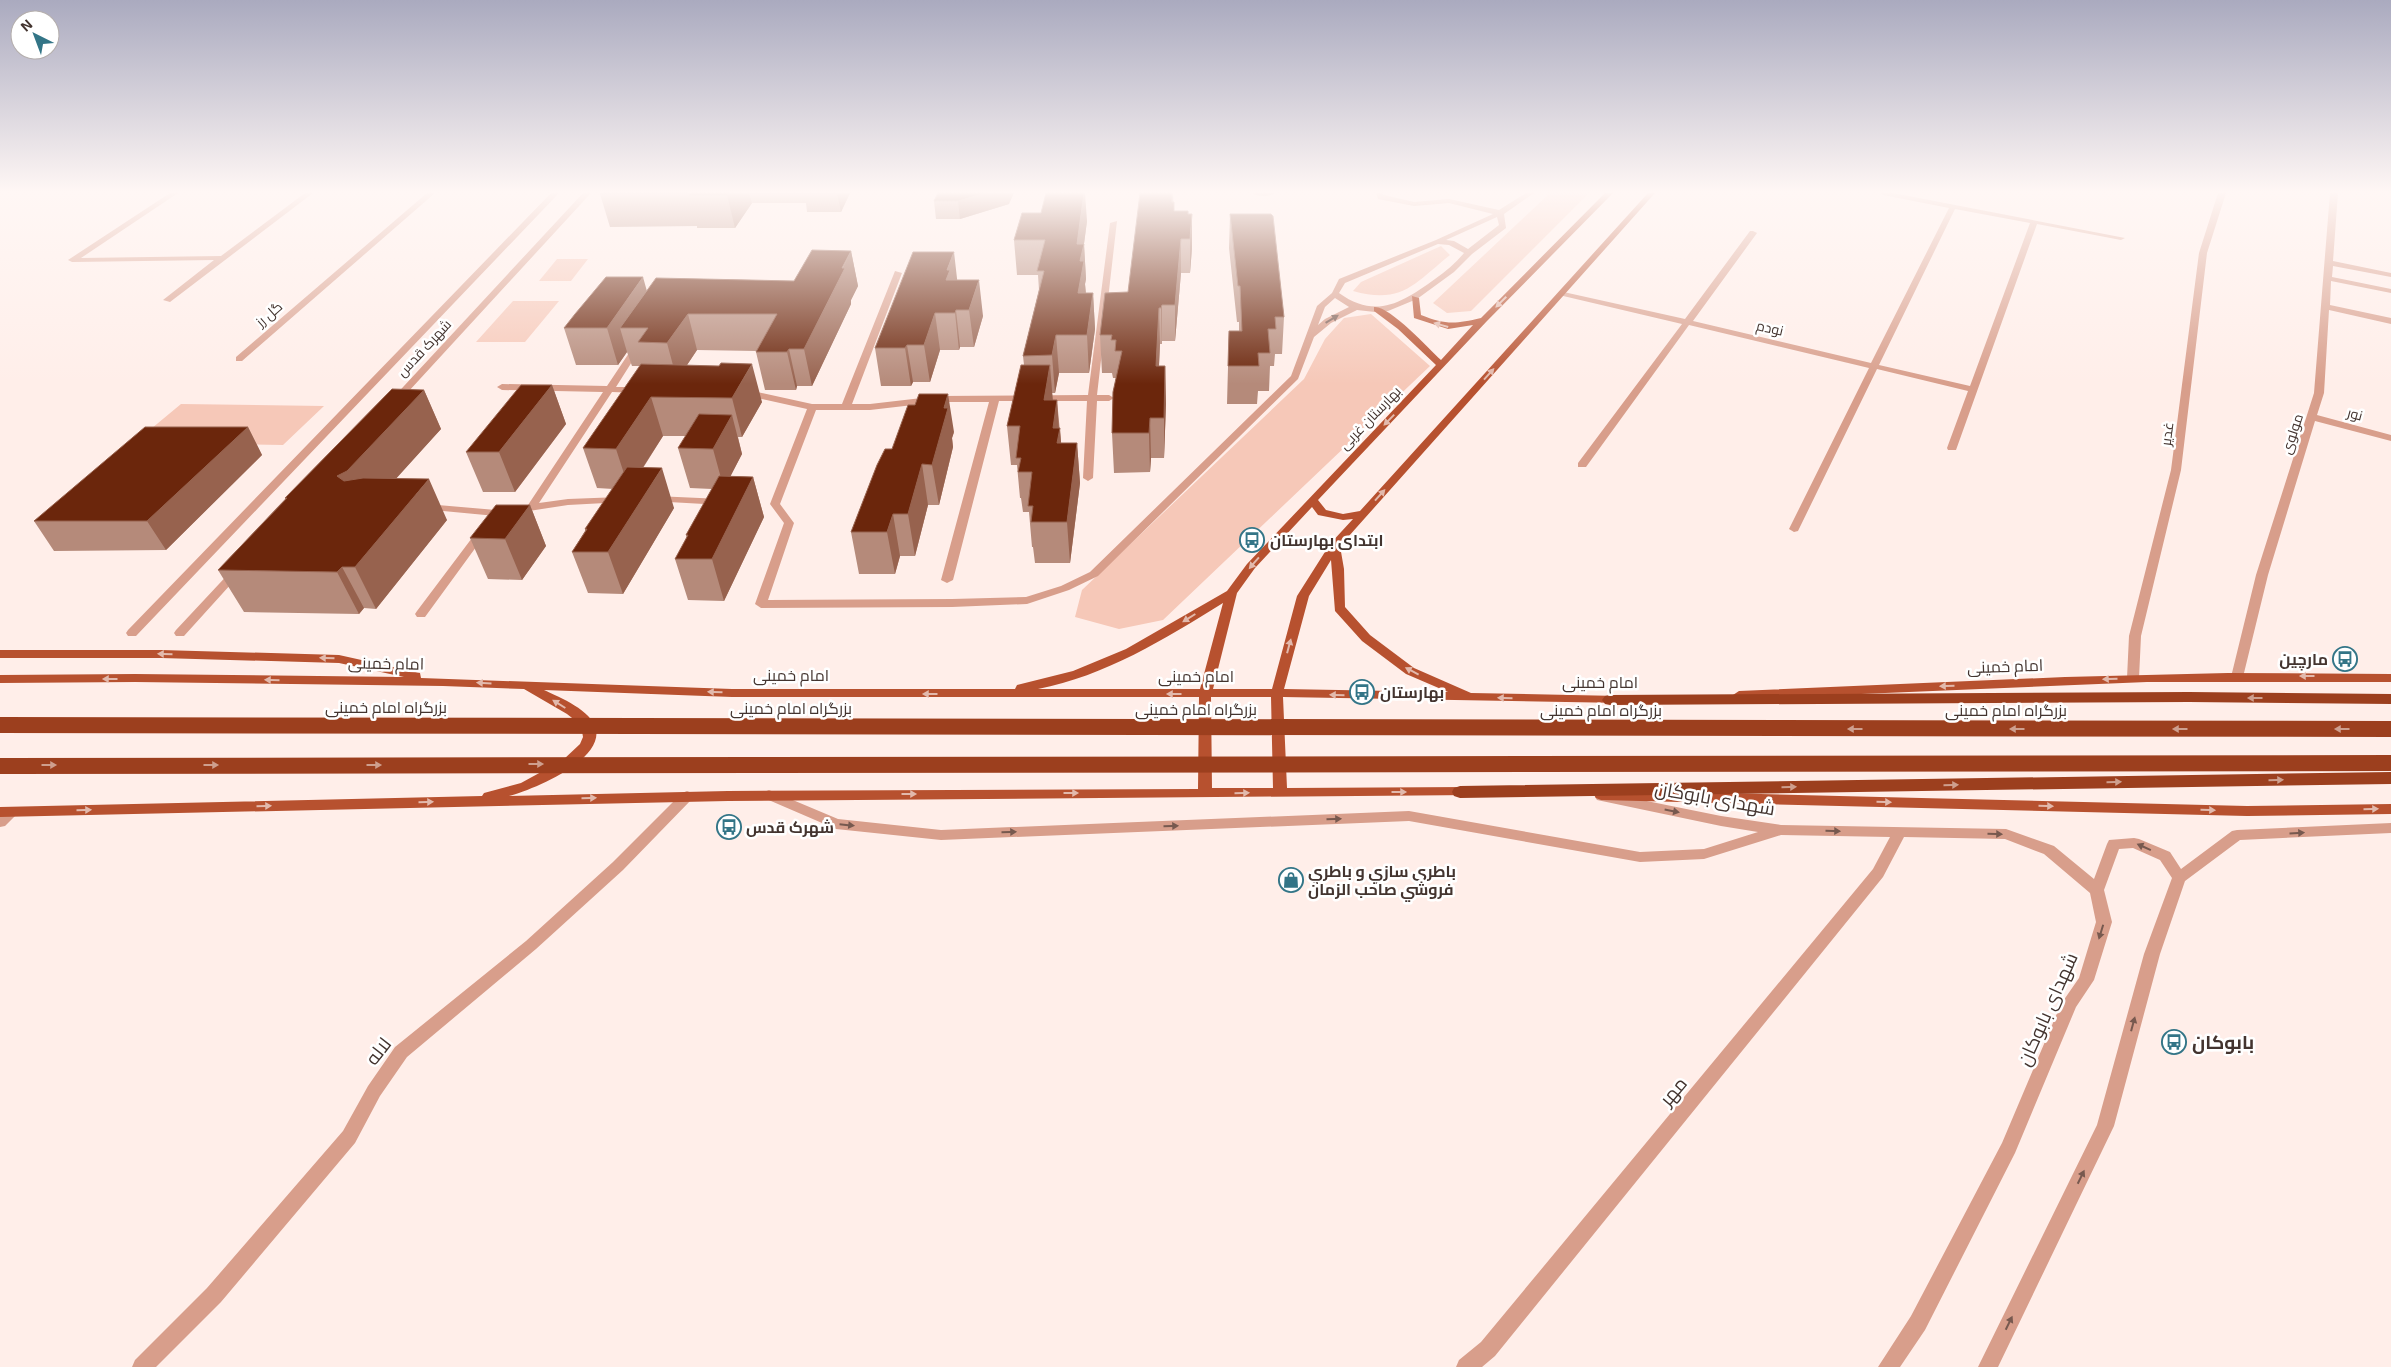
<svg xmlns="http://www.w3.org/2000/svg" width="2391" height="1367" font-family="'Exo 2',Cairo,sans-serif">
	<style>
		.green { fill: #f6c8b8 }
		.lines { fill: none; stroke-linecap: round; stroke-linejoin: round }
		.minor { fill: #d89e8b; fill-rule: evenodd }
		.major { fill: #b7512f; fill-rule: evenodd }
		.highway { fill: #9c3f1e; fill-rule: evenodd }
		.highway-bridge { stroke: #9c3f1e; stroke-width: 16 }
		.wall { fill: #b58a7a }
		.shaded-wall { fill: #97624e }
		.building { fill: #6b260c; stroke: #97624e }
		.oneway { fill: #e2b9ac }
		.oneway2 { fill: #77594f }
		.oneway3 { fill: #ce9f8e }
		.labels { text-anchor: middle; stroke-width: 5; stroke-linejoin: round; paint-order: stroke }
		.far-street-label { font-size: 14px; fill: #43342f; stroke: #fff }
		.poi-label { font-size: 16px; font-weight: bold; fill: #43342f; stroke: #fff; text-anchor: start }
		.street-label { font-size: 16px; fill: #43342f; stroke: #fff }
		.near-street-label { font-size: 19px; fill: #43342f; stroke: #fff }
		.near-poi-label { font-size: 19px; font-weight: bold; fill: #43342f; stroke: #fff; text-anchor: start }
	</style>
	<rect width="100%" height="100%" fill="#ffeee9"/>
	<path class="green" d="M1550,193H1589L1471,311L1447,313L1433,303Z
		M1441,246L1450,255C1415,283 1402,305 1353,291L1361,282Z
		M557,259H588L571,281H539Z
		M513,301H559L525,342H476Z
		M1371,314L1430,366L1163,620L1119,629L1075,617L1082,590L1304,379L1325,339L1344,318Z
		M181,404L324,406L283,445L134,443Z"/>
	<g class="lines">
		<path class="minor" d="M170,193H178L81,258L221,256L305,193H313L170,302L163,300L214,260L72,262L68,260Z
			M427,193H435L242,361H236V357Z
			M551,193H559L136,636H128L126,633L128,630Z
			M583,193H591L397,404H391V400Z
			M1252,193H1275C1270,197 1257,197 1252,193Z
			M1376,193H1382L1384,195L1414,202L1449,199L1499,210L1526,193H1534L1504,214L1506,228L1472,254L1454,272L1417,299L1388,311L1375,312L1357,310L1331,323L1314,337L1298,379L1098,576L1069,590L1027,604L952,607L761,608L755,604L784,523L770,504L807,409L744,395L739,392L744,389L812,404H842L895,271L902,273L852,404H870L939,396L1088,395L1110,223L1117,221L1097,395H1109L1114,398L1109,401H1097L1093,478L1088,481L1083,478L1087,401H999L953,580L947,583L941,580L989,402H939L870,410H816L780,504L794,523L768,600L952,599L1026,597L1061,586L1090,572L1291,376L1317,306L1332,293L1339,279L1436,240L1493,214L1449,203L1414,206L1378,199ZM1497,217L1499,225L1468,249L1454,241L1446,240ZM1438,244L1449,245L1464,253C1456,263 1446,271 1435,279C1403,302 1376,320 1339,293L1345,283ZM1335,298L1349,307L1325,319L1318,325L1325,307Z
			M1880,193H1893L2125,238L2121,240L2037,224L1956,450H1948L1947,448L1968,391L1877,369L1798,531L1794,532L1789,529L1869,368L1689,325L1586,467H1578V463L1682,324L1559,295V291L1685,319L1750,231H1753L1757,233L1693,321L1871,363L1949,208L1883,195ZM1955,209L2030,223L1970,386L1879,365Z
			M2218,193H2226L2207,253L2181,470L2141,636L2139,678L2133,682L2127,678L2129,636L2171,470L2199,253Z
			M2330,193H2338L2333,261L2391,273V277L2333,266L2332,277L2391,289V293L2331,281L2330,305L2391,318V324L2329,310L2324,393L2317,415L2391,435V441L2315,421L2268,575L2243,677L2237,681L2231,677L2256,575L2314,393Z
			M635,344L642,346L616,387H639L644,390L639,393L612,392L539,503L568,499L620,497L624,498V502L568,505L496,516L422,509V505L426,504L496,510L528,505L603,392L502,390L497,387L502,384L607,386Z
			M655,496L722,499L727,502L722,505L651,501L650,499Z
			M482,529L487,532L425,617H417L415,614L417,611L478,530Z
			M237,568L243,571L241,573L184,636H176L174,633L176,630L233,569Z
			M769,790L838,819L941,830L1409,811L1640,852L1704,849L1758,832L1721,826L1597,800L1595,797L1597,794L1602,792L1721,816L1781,825L2006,829L2054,846L2094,879L2107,844L2109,840L2134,838L2139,839L2170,852L2181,869L2232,831L2237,830L2391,823V833L2240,840L2185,881L2160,954L2114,1126L1998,1367H1978L2097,1125L2144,954L2172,878L2160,860L2133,848L2119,849L2104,890L2112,922L2094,980L2076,1007L2015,1153L1925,1330L1900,1367H1878L1911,1316L2002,1143L2061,1004L2079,978L2096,922L2090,893L2044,854L2005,839L1904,837L1883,877L1495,1356L1482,1367H1456L1459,1360L1481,1342L1873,869L1890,837L1781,835L1704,859L1640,862L1409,821L941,840L836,829L764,798L762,795L764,792Z
			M687,791L692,793L694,796L692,799L623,870L536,949L407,1057L380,1096L355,1143L221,1302L156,1367H132L135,1360L207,1288L343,1131L368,1086L395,1047L526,941L613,862L682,793Z
			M12,807L17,808L19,812L5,826L0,827V814Z"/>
		<path class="major" d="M1605,193H1613L1487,321L1318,500L1326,510L1343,514L1360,511L1648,193H1655L1340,546L1344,569L1345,607L1370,635L1414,668L1471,693L1619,696L1623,697L1625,700L1623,703L1283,697L1287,788L1469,787L1474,789L1476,792L1474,795L728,801L0,817V807L482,796L484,793L521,783L563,760L580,744L583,737L581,725L567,714L524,689L443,686L135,682L0,683V675L135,674L404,677L339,663L161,658H0V650H161L339,655L420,673L421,678L732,689H1015L1017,685L1073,671L1126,649L1227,591L1247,564L1436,365L1398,329L1374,311V307C1389,305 1429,349 1441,360L1473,325L1448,329L1414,318L1412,296L1419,298L1421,315C1446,325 1455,324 1481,318ZM1312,507L1318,515L1343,520L1353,519L1330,544L1297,596L1272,689H1213L1237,593L1255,568ZM1331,560L1335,611L1362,641L1406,674L1448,692L1284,689L1309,596ZM1223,603L1200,689H1038C1105,676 1165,639 1223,603ZM544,690L732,697H1199L1198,789L728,791L509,796C532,790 603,761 596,729C591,710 561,698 544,690ZM1211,697H1271L1273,788H1212Z
			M2228,673L2391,674V682H2147L1739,699L1733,695L1739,691L2065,677Z
			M1601,790L2247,806L2391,804V814L2247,816L1601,800L1596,798L1594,795L1596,792Z"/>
		<path class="highway" d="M2189,692L2391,694V704L2189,702L1610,705L1605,704L1602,700L1605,696L1610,695Z
			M2391,772V784L1460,798L1454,796L1452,792L1454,788L1460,786Z"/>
		<path class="highway-bridge" d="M0,725L2391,729
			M0,766L2391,763"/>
	</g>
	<path class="wall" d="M601,193H850L841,212H807L806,203H752L735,228H697V226L610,227L600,194Z
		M938,193L1009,204L960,219H936L934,201Z
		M1173,193L1174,211H1188L1192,248L1190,273H1181L1175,341H1162V344H1160L1159,366H1165L1166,404L1164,458H1151L1150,472L1114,473L1112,433L1116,378H1113L1112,373H1102L1100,335L1128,292Z
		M1230,214L1284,317L1282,354H1275L1274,366H1270L1269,391H1258L1257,404H1227L1229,331H1239V322H1237L1229,248Z
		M1087,221L1084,244L1086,279L1085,284L1086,293H1093L1095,329L1089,373H1059L1055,393H1052L1053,400H1057L1061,443H1077L1080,483L1070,563H1035L1033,547H1032L1029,512H1023L1021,498H1020L1017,465H1011L1007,426L1024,365L1023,356L1039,290L1038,275H1017L1014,240Z
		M851,251L858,286L851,300V304L812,386H797L796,390H765L756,352L757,351L697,350L687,365L762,402L742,437H738L742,454L730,476L753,477L764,517L724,601L688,600L675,559L687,538L686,535L712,489L690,488L678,448L686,436H663L643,468L674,508L623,594L588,593L572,552L585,531V529L613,489L597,488L583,448L640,366H632L627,352L618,365H576L564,328L646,291L794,281Z
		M957,280L983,316L974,347H960L959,350H940L930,382H913L911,386H881L875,348Z
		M552,385L566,424L515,492H483L466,452Z
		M424,390L441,429L396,478L447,520L376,609L364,608L359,614L244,612L218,570L285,499V498Z
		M248,427L262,455L166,550L54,551L34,521Z
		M954,432L952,438L953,447L939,505H928L915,556H900L895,574H859L851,532Z
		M530,505L546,546L522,580L488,579L470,538Z"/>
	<path class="shaded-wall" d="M729,193H749L752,203L735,228L727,195Z
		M837,193H850L841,212Z
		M986,193H1014L1009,204L960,219L958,201Z
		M1084,193H1085L1087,221L1083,251L1084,244L1086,279L1085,284L1086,296L1078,293L1077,244Z
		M1192,214V248L1190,273V239Z
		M1181,239V273L1175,341V305Z
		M851,251L858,286L851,300V304L812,386L804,349Z
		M954,252L958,287L946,280L947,270Z
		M643,277L653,313L620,328L627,352L618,365L607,328Z
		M979,280L983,316L974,347L969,310Z
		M1093,293L1095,329L1089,373L1087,335Z
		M1162,305V344L1161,308Z
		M1159,308L1160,344L1157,404L1156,366Z
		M956,310L960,347L959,350L955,313Z
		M935,313L940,350L930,382L924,345Z
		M688,314L697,350L677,380L667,343Z
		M1056,335L1059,373L1055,393L1052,355Z
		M907,345L913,382L911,386L905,348Z
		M789,349L797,386L796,390L787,352Z
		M752,364L762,402L742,437L732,398Z
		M1050,365L1053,403L1044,400Z
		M1165,366L1166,404L1164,458V418Z
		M552,385L566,424L515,492L499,452Z
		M424,390L441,429L366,512L337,476Z
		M948,394L954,432L952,438L953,447L939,505L932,465L944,408Z
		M651,397L663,436L629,489L616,449Z
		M1057,400L1059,430L1060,428L1063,468L1053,428Z
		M732,415L742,454L724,489L713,449Z
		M1150,418L1151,458L1150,472L1149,433Z
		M248,427L262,455L166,550L147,521Z
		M1077,443L1080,483L1070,563L1067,522Z
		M922,464L928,505L915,556L908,514Z
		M662,468L674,508L623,594L608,552Z
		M753,477L764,517L724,601L712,559Z
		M429,479L447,520L376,609L355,567Z
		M530,505L546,546L522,580L505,539Z
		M893,514L900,556L895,574L887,532Z
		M342,567L364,608L359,614L337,572Z"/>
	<path class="building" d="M601,193H688L600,194Z
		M691,193H729L727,195H689Z
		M938,193H986L958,201H934Z
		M1046,193H1084L1077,244H1084L1080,261H1084L1078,293H1093L1087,335H1056L1052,355L1023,356L1044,271H1037L1045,240H1014L1022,213H1041Z
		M1140,193H1172V202H1174V211H1188V214H1192L1190,239H1181L1175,305H1162L1161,308H1159L1156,366H1165L1164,418H1150L1149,433H1112L1113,392L1122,351H1115L1116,340H1111L1112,335H1100L1105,293L1128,292Z
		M1230,214H1271L1273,216L1284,317H1275L1276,329H1268L1270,353H1258L1259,366H1228L1229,331H1242L1240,286H1238Z
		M812,250L851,251L842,268H845L804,349H789L787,352H756L777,314H688L667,343L638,342L648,328H620L656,278L794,281Z
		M913,252H954L947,270H950L946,280H979L969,310H956L955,313H935L924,345H907L905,348H875Z
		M606,277H643L607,328H564L575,314Z
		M721,363L752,364L732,398L651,397L616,449L583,448L641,364L719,366Z
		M1021,365H1050L1044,400H1057L1053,428H1060L1057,443H1077L1067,522H1031L1033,506H1028L1032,472H1018L1021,458H1016L1020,426H1007Z
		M521,385H552L499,452H466Z
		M392,389L424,390L347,471L337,476L344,481L363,478L429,479L355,567H342L337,572L218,570L287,498H285Z
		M919,394H948L944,408H948L932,465L922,464L908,514H893L887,532H851L877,465L885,449H892L908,405H915Z
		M699,414L732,415L713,449L678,448Z
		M145,427H248L147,521H34Z
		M627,467L662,468L608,552H572L587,529H585Z
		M719,476L753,477L712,559H675L688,535H686Z
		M496,505H530L505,539L470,538Z"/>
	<defs><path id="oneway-solid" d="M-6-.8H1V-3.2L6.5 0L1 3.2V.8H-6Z" transform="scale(1.25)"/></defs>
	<g class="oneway">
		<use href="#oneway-solid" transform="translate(1501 302) rotate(135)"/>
		<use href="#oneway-solid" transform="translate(1441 325) rotate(-164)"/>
		<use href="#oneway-solid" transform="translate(1489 374) rotate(-48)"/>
		<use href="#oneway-solid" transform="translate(1389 420) rotate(134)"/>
		<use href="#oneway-solid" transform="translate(1380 495) rotate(-48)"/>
		<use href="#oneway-solid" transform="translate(1254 563) rotate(131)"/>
		<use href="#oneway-solid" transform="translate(1189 618) rotate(148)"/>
		<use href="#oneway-solid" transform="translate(1289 646) rotate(-75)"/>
		<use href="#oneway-solid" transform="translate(165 654) rotate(-179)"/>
		<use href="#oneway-solid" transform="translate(327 658) rotate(-178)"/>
		<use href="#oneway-solid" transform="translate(1412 671) rotate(-152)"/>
		<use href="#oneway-solid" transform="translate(2307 676) rotate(-180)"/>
		<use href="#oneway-solid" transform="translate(110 679) rotate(180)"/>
		<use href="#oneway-solid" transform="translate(2110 679) rotate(178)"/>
		<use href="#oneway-solid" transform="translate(272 680) rotate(-179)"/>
		<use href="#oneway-solid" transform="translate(484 683) rotate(-177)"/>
		<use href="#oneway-solid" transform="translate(1947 686) rotate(178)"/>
		<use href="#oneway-solid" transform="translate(715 692) rotate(-178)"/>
		<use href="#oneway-solid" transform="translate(930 694) rotate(-180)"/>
		<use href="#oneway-solid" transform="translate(1174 694) rotate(-180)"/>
		<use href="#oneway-solid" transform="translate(1337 695) rotate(-179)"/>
		<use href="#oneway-solid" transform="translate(1505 698) rotate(-179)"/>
		<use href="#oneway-solid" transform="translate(559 704) rotate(-148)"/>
		<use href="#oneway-solid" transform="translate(1399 792)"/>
		<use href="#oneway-solid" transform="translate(1071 793)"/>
		<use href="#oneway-solid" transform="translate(1242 793) rotate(-1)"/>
		<use href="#oneway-solid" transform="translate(909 794)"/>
		<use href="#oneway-solid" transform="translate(589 798) rotate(-1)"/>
		<use href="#oneway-solid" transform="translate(426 802) rotate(-1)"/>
		<use href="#oneway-solid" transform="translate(1884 802) rotate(1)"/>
		<use href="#oneway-solid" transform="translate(264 806) rotate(-1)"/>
		<use href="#oneway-solid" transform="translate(2046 806) rotate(1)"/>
		<use href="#oneway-solid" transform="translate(2371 809) rotate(-1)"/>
		<use href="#oneway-solid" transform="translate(84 810) rotate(-1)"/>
		<use href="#oneway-solid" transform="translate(2208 810) rotate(1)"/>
	</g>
	<g class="oneway2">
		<use href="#oneway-solid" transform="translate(1332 319) rotate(-31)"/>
		<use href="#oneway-solid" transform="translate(1672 811) rotate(11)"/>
		<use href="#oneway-solid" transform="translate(1334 819) rotate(-2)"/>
		<use href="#oneway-solid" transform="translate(847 825) rotate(6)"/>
		<use href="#oneway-solid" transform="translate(1171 826) rotate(-2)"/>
		<use href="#oneway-solid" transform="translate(1833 831) rotate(1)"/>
		<use href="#oneway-solid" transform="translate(1009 832) rotate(-2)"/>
		<use href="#oneway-solid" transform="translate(2297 833) rotate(-3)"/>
		<use href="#oneway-solid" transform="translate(1995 834) rotate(1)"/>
		<use href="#oneway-solid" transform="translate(2144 847) rotate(-156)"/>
		<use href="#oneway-solid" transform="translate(2101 932) rotate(107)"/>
		<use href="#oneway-solid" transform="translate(2133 1024) rotate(-75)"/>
		<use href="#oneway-solid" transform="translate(2081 1177) rotate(-64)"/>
		<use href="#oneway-solid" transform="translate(2009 1323) rotate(-64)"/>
	</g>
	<g class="oneway3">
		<use href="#oneway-solid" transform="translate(2255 698) rotate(-180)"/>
		<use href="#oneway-solid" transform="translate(1855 729) rotate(-180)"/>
		<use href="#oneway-solid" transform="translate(2017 729) rotate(-180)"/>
		<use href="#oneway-solid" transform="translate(2180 729) rotate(-180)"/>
		<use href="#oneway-solid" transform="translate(2342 729) rotate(-180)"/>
		<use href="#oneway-solid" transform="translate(536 764)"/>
		<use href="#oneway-solid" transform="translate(49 765)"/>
		<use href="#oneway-solid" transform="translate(211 765)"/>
		<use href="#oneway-solid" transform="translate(374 765)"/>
		<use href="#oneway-solid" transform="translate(2276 780) rotate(-1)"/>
		<use href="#oneway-solid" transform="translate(2114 782) rotate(-1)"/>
		<use href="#oneway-solid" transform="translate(1951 785) rotate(-1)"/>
		<use href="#oneway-solid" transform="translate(1789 787) rotate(-1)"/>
	</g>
	<linearGradient id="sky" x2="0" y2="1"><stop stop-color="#aaaabf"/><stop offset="0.5" stop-color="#fff7f5"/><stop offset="1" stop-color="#fff7f5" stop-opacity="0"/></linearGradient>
	<rect width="2391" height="384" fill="url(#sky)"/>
	<defs>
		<symbol id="bus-ring" viewBox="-11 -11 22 22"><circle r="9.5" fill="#fff" stroke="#337587" stroke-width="1.5"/><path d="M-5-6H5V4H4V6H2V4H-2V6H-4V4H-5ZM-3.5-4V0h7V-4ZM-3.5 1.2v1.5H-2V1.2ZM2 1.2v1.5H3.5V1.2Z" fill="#337587"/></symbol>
		<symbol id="shop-ring" viewBox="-11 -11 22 22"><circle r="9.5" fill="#fff" stroke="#337587" stroke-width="1.5"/><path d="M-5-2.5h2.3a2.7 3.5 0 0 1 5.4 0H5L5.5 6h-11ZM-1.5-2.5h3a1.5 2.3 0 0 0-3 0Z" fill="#337587"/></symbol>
	</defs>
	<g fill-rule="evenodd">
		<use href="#bus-ring" x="1238" y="526" width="28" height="28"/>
		<use href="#bus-ring" x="2331" y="645" width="28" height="28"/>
		<use href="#bus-ring" x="1348" y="678" width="28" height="28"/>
		<use href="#bus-ring" x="715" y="813" width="28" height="28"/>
		<use href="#shop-ring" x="1277" y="866" width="28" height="28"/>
		<use href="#bus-ring" x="2160" y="1028" width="28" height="28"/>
	</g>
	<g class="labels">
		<g class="far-street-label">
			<text transform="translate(269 314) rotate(-41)" y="5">گل رز</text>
			<text transform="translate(1770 328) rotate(13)" y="5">نودم</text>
			<text transform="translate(424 348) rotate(-47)" y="5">شهرک قدس</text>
			<text transform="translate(2355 414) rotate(15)" y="5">نور</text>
			<text transform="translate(1370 418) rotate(-46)" y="5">بهارستان غربی</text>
			<text transform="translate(2167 434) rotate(-83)" y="5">غدیر</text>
			<text transform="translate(2292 434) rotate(-72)" y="5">مولوی</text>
		</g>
		<g class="poi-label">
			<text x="1270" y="546">ابتدای بهارستان</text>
			<text x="2328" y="665" text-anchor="end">مارچین</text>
			<text x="1380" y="698">بهارستان</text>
			<text x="746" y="833">شهرک قدس</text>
			<text x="1308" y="877">باطري سازي و باطري<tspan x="1308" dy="18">فروشي صاحب الزمان</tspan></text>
		</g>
		<g class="street-label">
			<text transform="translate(386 663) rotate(1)" y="6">امام خمینی</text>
			<text transform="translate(2005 666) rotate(-2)" y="6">امام خمینی</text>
			<text x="791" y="681">امام خمینی</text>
			<text x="1196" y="682">امام خمینی</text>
			<text x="1600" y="688">امام خمینی</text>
			<text x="386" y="713">بزرگراه امام خمینی</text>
			<text x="791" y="714">بزرگراه امام خمینی</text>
			<text x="1196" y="715">بزرگراه امام خمینی</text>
			<text x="1601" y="716">بزرگراه امام خمینی</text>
			<text x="2006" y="716">بزرگراه امام خمینی</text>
		</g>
		<g class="near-street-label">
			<text transform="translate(1715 798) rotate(10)" y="7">شهدای بابوکان</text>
			<text transform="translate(2047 1009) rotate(-66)" y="7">شهدای بابوکان</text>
			<text transform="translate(378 1051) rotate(-52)" y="7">لاله</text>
			<text transform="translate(1673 1091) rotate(-50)" y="7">مهر</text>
		</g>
		<g class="near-poi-label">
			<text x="2192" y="1049">بابوکان</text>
		</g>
	</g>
	<g transform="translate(35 35) rotate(318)"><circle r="24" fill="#ffffff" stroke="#b4aeac"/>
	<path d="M0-4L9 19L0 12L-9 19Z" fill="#337587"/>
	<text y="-8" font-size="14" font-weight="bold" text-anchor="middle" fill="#43342f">N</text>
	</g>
</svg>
